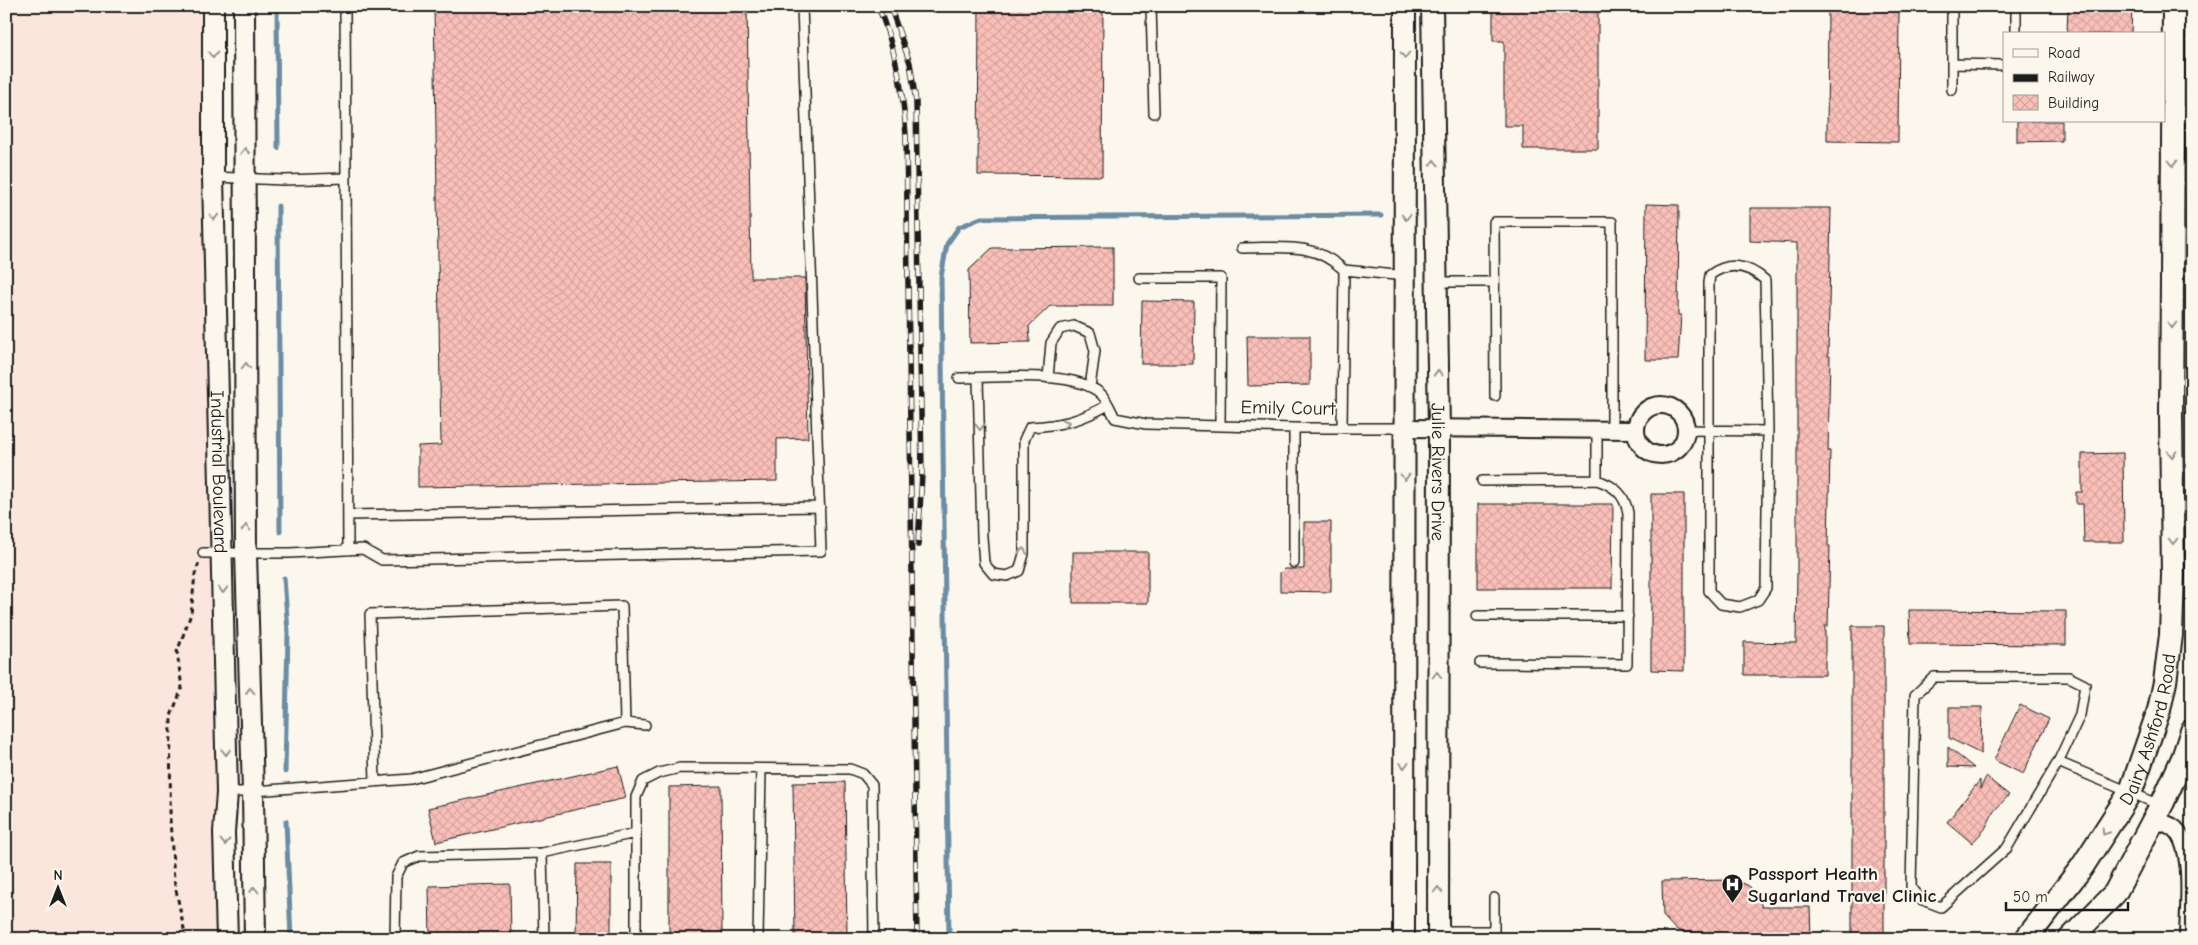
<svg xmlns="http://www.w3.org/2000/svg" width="2198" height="945" font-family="'Comic Neue',sans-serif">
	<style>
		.built { fill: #fbe6dd }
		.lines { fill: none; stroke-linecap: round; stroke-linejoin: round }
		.stream { stroke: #6b8ca4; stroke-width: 5 }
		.building { fill: url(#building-cross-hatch); stroke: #1c1c1c }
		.service-casing { stroke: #1c1c1c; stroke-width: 12 }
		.minor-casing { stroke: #1c1c1c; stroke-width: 20 }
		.tertiary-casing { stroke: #1c1c1c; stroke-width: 24 }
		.secondary-casing { stroke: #1c1c1c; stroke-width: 26 }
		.path { stroke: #1c1c1c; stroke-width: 3; stroke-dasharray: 5 4; stroke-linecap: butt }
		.service { stroke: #fbf7ec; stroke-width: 9 }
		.minor { stroke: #fbf7ec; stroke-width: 16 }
		.tertiary { stroke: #fbf7ec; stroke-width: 20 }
		.secondary { stroke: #fbf7ec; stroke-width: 22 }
		.rail-casing { stroke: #1c1c1c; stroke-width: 5.5 }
		.rail { stroke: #fbf7ec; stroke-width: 4; stroke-dasharray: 11; stroke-linecap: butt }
		.oneway { stroke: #97948e }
		.labels { text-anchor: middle; stroke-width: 4.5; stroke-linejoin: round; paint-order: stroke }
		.street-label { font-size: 19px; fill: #1c1c1c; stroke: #fbf7ec }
		.poi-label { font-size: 19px; font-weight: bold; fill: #1c1c1c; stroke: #fbf7ec; text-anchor: start }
	</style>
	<defs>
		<pattern id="building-cross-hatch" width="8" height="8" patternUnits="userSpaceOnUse" patternTransform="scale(1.25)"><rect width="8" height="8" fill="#fbbfb9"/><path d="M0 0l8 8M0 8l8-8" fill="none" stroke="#d7a49e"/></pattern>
	</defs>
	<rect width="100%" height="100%" fill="#fbf7ec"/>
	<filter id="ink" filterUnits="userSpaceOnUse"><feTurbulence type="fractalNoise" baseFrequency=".02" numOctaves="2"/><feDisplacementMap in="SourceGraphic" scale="10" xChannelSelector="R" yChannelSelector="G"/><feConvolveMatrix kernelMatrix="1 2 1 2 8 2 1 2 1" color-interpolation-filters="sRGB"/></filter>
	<g filter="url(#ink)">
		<path class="built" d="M6,6H205L223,939H6Z"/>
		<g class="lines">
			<path class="stream" d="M277,6L278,148
				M278,206L280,532
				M284,578L288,632L285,772
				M286,821L291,939
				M949,939L941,277L947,244L959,227L981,218L1381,215"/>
		</g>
		<path class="building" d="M434,6H747L751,278H805L808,438L777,439V481L418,487V446L441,445Z
			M979,6H1103L1102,176L978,175Z
			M1493,6H1598V149H1523V126H1504V41H1493Z
			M1828,6H1899L1898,142L1827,141Z
			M2068,6H2132L2131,34H2067Z
			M2017,121H2062V141L2017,142Z
			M1646,204L1679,205L1678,315H1681L1678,360H1645Z
			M1750,208H1831L1828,356H1830L1828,451H1830L1828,546H1830L1828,626H1825V675H1744V642L1796,643L1797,570V243L1750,241Z
			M1113,247V306H1050L1029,326L1030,342L970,343L969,270L992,248Z
			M1142,301L1194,302L1193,364H1141Z
			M1247,336H1310V385L1248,386Z
			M2123,453L2124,542H2084L2083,504H2076V492H2082V454Z
			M1651,494H1684V671L1651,670Z
			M1478,504H1613L1612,588H1478Z
			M1304,522H1331V592L1280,591V573L1284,569H1304Z
			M1073,552H1148V603H1073Z
			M1909,610L2066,611V645L1910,644Z
			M1852,626H1884V939H1852Z
			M2020,705L2049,719L2023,774L1994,760Z
			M1949,707H1982L1981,754L1949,738Z
			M1948,747L1974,768L1948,767Z
			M618,766L626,798L436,842L428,808Z
			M1986,777L2009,795L1994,811L1985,829L1972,843L1947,822L1980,780V789Z
			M845,782L847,939H795L793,783Z
			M721,786L722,939H669V787Z
			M577,864H611V939H576Z
			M1736,880L1749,886L1756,893L1762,907H1810L1811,939H1711V933L1682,932L1675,929L1663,916L1662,881Z
			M510,884L511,939H430L429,886Z"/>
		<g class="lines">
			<defs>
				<path id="service" d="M1151,6L1154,113
					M1952,6V90
					M2016,6V34
					M1952,64L2004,65
					M213,177L284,180L346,178L345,6
					M346,178L348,550
					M1242,248C1283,248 1312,241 1344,270L1342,428
					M1344,270L1406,276
					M1139,278H1221L1220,426
					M1436,282H1494
					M959,378C996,378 1074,369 1101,394C1107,400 1111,410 1115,418L1146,424L1294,428H1406
					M978,378L982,537L984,563L993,574L1007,576L1019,571L1024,554V440L1030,427C1062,425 1080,421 1108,405
					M1048,378L1051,343L1060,329L1074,326L1090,333L1095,351L1090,387
					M1495,396L1494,222H1612V430
					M1294,428V563
					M1597,430V480
					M1686,430L1768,431L1766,588L1758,600L1740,607L1721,604L1709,591V283L1710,275C1729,261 1748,265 1765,280L1768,431
					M348,515L820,507
					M203,553H290L363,549L382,560L821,551L802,6
					M1477,616H1628
					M1480,663L1627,664L1628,513C1625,495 1615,486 1597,480L1482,481
					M625,723L645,725
					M2058,762L2007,848L1941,907L1920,899L1911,888L1915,695L1934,677H2069L2085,685L2080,715L2058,762L2160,805
					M227,793L411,779L625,723L622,606L370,614L375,782
					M542,853L636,833
					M1494,898V939
					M1438,931H1494
					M395,939L396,877L403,863L419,856L542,853L544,939
					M636,939V797L643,781L659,773L680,768L850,769L863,774L872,785L874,939
					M758,939L761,769"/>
				<path id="minor" d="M2173,114H2192
					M1636 430a25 25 0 1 1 50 0a25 25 0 1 1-50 0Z
					M1406,428L1635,430
					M2153,819C2160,822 2170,824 2175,829C2196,849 2188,911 2188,939"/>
				<g id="tertiary">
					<path id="s1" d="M213,6V177L227,793L224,832L227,939"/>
					<path d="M244,6L246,554L253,792L255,939"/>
					<path id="s2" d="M1432,6L1439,428L1438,939"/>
					<path d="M1404,939L1405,6"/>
				</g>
				<g id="secondary">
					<path id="s3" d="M2026,939L2082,867L2131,791L2159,710L2165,682L2171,635L2173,575L2171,416L2174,6"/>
					<path d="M2070,939L2115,893L2163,802L2183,758L2192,731"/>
				</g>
			</defs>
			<use href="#service" class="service-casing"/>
			<use href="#minor" class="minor-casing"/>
			<use href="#tertiary" class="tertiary-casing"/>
			<use href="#secondary" class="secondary-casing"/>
			<path class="path" d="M186,939L174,880L170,819L171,716L182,688L177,652L191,614L195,574L199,563"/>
			<use href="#service" class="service"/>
			<use href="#minor" class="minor"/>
			<use href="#tertiary" class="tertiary"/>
			<use href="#secondary" class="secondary"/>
			<defs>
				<path id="rail" d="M878,6C896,51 903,88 906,135L917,939
					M890,6L910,63L916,102L922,474L918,545"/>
			</defs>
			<use href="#rail" class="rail-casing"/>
			<use href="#rail" class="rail"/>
		</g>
		<defs><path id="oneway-chevron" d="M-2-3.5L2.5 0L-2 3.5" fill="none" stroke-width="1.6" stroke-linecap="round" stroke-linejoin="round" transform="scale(1.25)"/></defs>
		<g class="oneway">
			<use href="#oneway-chevron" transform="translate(213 55) rotate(90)"/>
			<use href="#oneway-chevron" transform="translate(1405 55) rotate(90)"/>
			<use href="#oneway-chevron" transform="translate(245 151) rotate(-91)"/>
			<use href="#oneway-chevron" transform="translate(1434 163) rotate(-91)"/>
			<use href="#oneway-chevron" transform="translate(2173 163) rotate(90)"/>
			<use href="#oneway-chevron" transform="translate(214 217) rotate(89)"/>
			<use href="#oneway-chevron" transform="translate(1406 217) rotate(90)"/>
			<use href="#oneway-chevron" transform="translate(2172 325) rotate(90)"/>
			<use href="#oneway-chevron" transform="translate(246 366) rotate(-90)"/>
			<use href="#oneway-chevron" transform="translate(1438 373) rotate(-91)"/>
			<use href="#oneway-chevron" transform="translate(1066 423) rotate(-14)"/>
			<use href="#oneway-chevron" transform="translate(980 427) rotate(89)"/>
			<use href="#oneway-chevron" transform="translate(2172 454) rotate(89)"/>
			<use href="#oneway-chevron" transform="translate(1405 477) rotate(90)"/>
			<use href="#oneway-chevron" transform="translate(246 528) rotate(-90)"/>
			<use href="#oneway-chevron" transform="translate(2173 541) rotate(90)"/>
			<use href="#oneway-chevron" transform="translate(1023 551) rotate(-84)"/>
			<use href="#oneway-chevron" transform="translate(223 590) rotate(89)"/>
			<use href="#oneway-chevron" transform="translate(1437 675) rotate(-90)"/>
			<use href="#oneway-chevron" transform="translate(250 691) rotate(-92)"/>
			<use href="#oneway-chevron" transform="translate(226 752) rotate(89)"/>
			<use href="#oneway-chevron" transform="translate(1404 765) rotate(90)"/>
			<use href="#oneway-chevron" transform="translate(2105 832) rotate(123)"/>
			<use href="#oneway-chevron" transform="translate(225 842) rotate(89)"/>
			<use href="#oneway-chevron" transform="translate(254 890) rotate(-91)"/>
			<use href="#oneway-chevron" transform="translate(1438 890) rotate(-90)"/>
		</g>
	</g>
	<defs>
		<symbol id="hospital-pin" viewBox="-11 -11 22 30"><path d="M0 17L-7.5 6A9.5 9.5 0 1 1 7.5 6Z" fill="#1c1c1c" stroke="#fbf7ec"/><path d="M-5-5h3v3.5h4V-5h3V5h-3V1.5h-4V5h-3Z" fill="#fff"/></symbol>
	</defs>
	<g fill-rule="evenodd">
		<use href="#hospital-pin" x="1720" y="872" width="25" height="34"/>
	</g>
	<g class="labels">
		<g class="street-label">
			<text transform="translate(1288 407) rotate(1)" y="7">Emily Court</text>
			<text dy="7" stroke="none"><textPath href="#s2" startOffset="466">Julie Rivers Drive</textPath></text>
			<text dy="7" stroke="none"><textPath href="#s1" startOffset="466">Industrial Boulevard</textPath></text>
			<text dy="7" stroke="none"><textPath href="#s3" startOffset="246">Dairy Ashford Road</textPath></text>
		</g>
		<g class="poi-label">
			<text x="1748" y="880">Passport Health<tspan x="1748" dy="22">Sugarland Travel Clinic</tspan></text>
		</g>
	</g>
	<rect width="2198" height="945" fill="none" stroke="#fbf7ec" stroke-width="25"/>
	<rect x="12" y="12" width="2173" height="920" fill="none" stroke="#1c1c1c" stroke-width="2" filter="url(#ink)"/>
	<rect x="2003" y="32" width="162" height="90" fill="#fbf7ec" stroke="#a29f99"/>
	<rect x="2013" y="49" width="25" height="8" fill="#fbf7ec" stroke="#a29f99"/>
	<text x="2048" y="58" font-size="15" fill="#1c1c1c">Road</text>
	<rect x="2013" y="74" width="25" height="8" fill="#1c1c1c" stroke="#a29f99"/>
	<text x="2048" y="82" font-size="15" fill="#1c1c1c">Railway</text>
	<rect x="2013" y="95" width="25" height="15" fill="url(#building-cross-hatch)" stroke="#a29f99"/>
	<text x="2048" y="108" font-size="15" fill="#1c1c1c">Building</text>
	<g transform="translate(58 888)" stroke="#fbf7ec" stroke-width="4" paint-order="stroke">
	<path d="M0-4L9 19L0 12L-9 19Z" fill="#1c1c1c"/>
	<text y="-8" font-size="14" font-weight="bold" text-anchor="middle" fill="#1c1c1c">N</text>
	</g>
	<path d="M2006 902v8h122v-8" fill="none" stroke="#1c1c1c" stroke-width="2.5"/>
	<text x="2013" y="902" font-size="15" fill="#1c1c1c" stroke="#fbf7ec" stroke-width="4" paint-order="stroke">50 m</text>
</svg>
